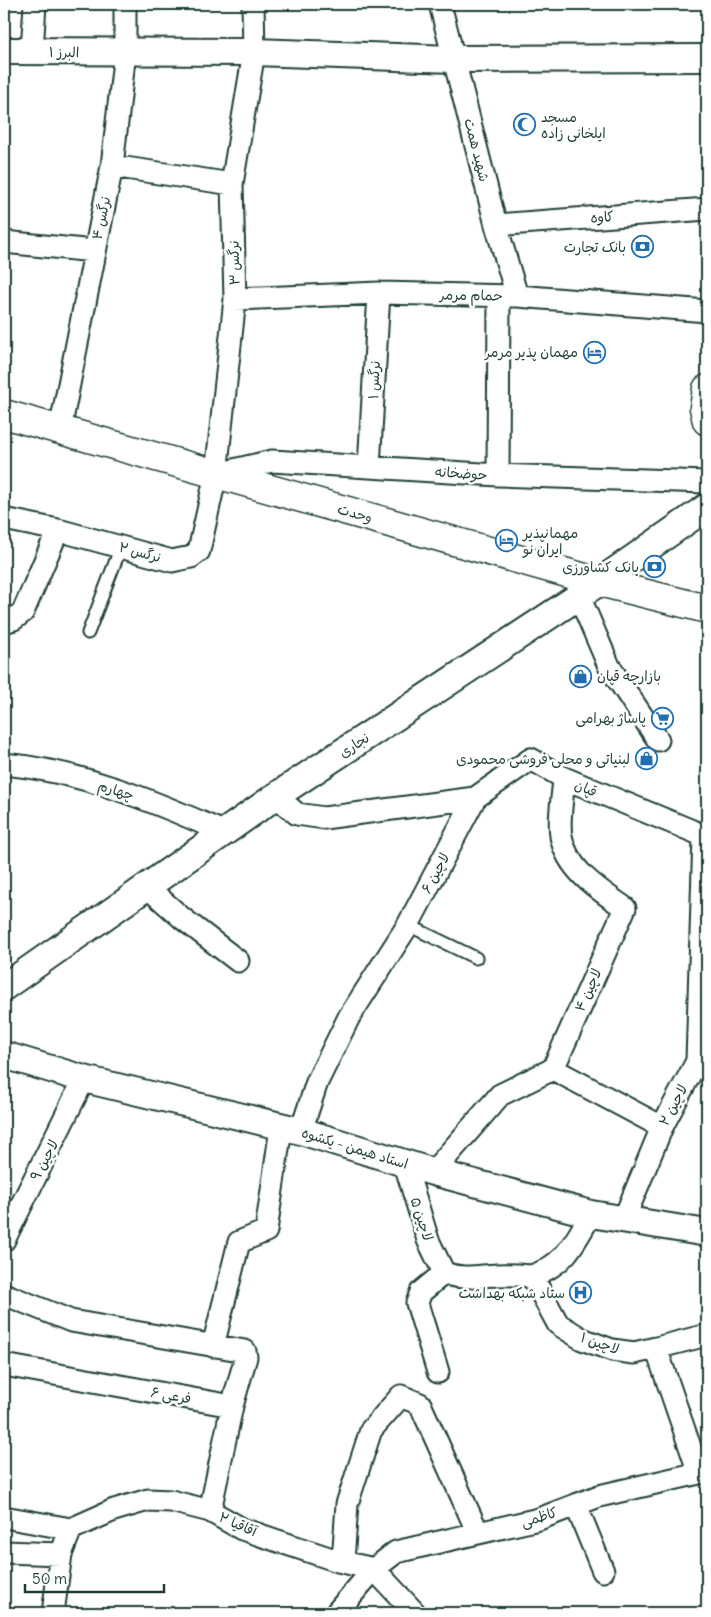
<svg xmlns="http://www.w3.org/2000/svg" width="711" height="1617" font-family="Delius,'Playpen Sans Arabic',sans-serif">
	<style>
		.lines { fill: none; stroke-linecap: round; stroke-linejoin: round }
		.service-casing { stroke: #1f3d34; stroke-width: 15 }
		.minor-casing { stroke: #1f3d34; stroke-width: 25 }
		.tertiary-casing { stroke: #1f3d34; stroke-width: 30 }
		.secondary-casing { stroke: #1f3d34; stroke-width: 31 }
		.service { stroke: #fff; stroke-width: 11 }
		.minor { stroke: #fff; stroke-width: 21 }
		.tertiary { stroke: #fff; stroke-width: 26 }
		.secondary { stroke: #fff; stroke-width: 28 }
		.labels { text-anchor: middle; stroke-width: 5; stroke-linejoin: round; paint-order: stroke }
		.street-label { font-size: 14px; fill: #1f3d34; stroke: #fff }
		.poi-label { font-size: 14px; fill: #1f3d34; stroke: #fff; text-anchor: end }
	</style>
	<rect width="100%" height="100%" fill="#fff"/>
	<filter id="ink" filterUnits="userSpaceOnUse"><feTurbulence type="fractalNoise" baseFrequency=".02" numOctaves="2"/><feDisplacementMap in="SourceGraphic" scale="10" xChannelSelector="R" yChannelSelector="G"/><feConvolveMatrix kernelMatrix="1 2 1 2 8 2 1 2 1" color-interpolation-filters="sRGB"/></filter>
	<g filter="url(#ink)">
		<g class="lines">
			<defs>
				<path id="service" d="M88,633L121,547
					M408,925L476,958"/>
				<path id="minor" d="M440,4L496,225L517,296
					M32,51L35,4
					M112,166L232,184
					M496,225L707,209
					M4,242L94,251
					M235,299L379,293L517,296L707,311
					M60,430L112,166L125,52V4
					M369,467L379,293
					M217,474L272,461L498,475L707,482
					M498,475L499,296
					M4,519L58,530L172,561L191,557L199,551L216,474L235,299L232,184L254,52L253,4
					M579,596L609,666L658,740
					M4,622L14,619L23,612L58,530
					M4,764C80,771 154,801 223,832
					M276,796L297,814L324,818L475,798L408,925L349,1017L317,1082L301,1131
					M475,798L531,759L564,778L707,837
					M147,887L182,918L238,961
					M553,1069L662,1127
					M405,1164L428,1240L444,1273
					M433,1172L500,1095L553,1069L625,908C598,889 567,870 561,836C558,818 563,796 564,778
					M624,1219L662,1127L697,1061L704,836
					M4,1240L84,1079
					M444,1273C462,1280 477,1276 496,1275C508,1274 520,1275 532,1276L558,1324L582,1339L612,1350L634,1353L656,1348L699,1473
					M532,1276C566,1264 574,1243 591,1214
					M4,1294L71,1321L245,1351L246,1357L232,1406
					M213,1346L239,1242L266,1231L281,1128
					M656,1348L707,1335
					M4,1365L232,1406L210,1511
					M438,1372L417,1303L421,1292L444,1273
					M576,1505L603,1571
					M4,1517L71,1529
					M4,1552L61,1554
					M343,1562L347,1504L371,1430L401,1396L420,1404L478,1533
					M53,1613L61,1554L71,1529L114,1510L148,1500L171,1501L210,1511L242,1529L338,1561L374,1569L415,1613
					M336,1613L374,1569L396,1552L539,1519L599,1496L699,1473H707"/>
				<path id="tertiary" d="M4,51L254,52L453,59L707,58
					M4,987L276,796L579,596L707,507
					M4,1055L84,1079L301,1131L433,1172L591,1214L707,1233"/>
				<path id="secondary" d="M707,389L704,408L707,421
					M4,414L599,582L707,609"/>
			</defs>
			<use href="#service" class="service-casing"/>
			<use href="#minor" class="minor-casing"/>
			<use href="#tertiary" class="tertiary-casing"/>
			<use href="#secondary" class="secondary-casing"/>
			<use href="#service" class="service"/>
			<use href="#minor" class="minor"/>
			<use href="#tertiary" class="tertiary"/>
			<use href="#secondary" class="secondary"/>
		</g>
	</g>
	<defs>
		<symbol id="mosque-ring" viewBox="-11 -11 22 22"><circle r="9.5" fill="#fff" stroke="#1f6fb2" stroke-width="1.5"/><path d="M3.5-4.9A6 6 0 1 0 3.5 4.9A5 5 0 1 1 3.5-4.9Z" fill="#1f6fb2"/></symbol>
		<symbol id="bank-ring" viewBox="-11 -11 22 22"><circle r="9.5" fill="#fff" stroke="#1f6fb2" stroke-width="1.5"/><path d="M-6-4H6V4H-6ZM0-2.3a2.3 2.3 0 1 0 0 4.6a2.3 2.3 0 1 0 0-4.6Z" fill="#1f6fb2"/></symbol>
		<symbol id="hotel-ring" viewBox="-11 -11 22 22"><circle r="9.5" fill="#fff" stroke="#1f6fb2" stroke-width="1.5"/><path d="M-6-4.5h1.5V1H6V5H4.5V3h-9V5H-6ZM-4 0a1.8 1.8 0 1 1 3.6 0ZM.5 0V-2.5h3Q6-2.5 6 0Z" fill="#1f6fb2"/></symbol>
		<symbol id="shop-ring" viewBox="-11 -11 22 22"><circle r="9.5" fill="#fff" stroke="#1f6fb2" stroke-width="1.5"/><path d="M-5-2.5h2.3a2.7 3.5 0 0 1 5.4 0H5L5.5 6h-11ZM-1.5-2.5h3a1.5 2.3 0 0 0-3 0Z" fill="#1f6fb2"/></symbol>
		<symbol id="supermarket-ring" viewBox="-11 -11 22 22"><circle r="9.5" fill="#fff" stroke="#1f6fb2" stroke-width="1.5"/><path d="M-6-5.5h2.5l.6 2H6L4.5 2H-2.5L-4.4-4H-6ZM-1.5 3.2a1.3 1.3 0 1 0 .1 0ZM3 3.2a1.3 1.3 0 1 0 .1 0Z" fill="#1f6fb2"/></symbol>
		<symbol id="hospital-ring" viewBox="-11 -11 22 22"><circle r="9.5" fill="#fff" stroke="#1f6fb2" stroke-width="1.5"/><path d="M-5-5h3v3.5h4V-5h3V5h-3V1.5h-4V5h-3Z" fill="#1f6fb2"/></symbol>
	</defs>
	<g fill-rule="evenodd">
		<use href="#mosque-ring" x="512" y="112" width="25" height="25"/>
		<use href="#bank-ring" x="630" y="234" width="25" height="25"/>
		<use href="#hotel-ring" x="582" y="340" width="25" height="25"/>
		<use href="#hotel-ring" x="494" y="528" width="25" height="25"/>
		<use href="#bank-ring" x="642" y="554" width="25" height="25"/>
		<use href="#shop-ring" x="568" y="664" width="25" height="25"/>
		<use href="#supermarket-ring" x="650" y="706" width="25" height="25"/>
		<use href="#shop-ring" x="634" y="746" width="25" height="25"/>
		<use href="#hospital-ring" x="568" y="1280" width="25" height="25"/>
	</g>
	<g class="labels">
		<g class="street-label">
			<text transform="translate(64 52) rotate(1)" y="5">البرز ۱</text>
			<text transform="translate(477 150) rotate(76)" y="5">شهید همت</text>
			<text transform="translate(602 217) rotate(-4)" y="5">کاوه</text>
			<text transform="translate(101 218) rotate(-78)" y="5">نرگس ۴</text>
			<text transform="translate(234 263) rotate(-91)" y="5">نرگس ۳</text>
			<text transform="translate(471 295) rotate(1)" y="5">حمام مرمر</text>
			<text transform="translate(374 380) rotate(-87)" y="5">نرگس ۱</text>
			<text transform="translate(461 473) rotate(4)" y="5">حوضخانه</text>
			<text transform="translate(355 513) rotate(16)" y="5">وحدت</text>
			<text transform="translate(140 552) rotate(15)" y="5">نرگس ۲</text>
			<text transform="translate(354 745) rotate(-33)" y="5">نجاری</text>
			<text transform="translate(586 788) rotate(22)" y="5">قپان</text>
			<text transform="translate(116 790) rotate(17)" y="5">چهارم</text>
			<text transform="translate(435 873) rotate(-62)" y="5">لاچین ۶</text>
			<text transform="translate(588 990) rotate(-66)" y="5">لاچین ۴</text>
			<text transform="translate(673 1105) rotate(-62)" y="5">لاچین ۲</text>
			<text transform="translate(355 1148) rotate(17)" y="5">استاد هیمن - یکشوه</text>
			<text transform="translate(44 1160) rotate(-62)" y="5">لاچین ۹</text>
			<text transform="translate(422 1219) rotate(72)" y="5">لاچین ۵</text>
			<text transform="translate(600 1343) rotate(19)" y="5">لاچین ۱</text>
			<text transform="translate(171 1395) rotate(10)" y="5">فرعی ۶</text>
			<text transform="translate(539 1517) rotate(-17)" y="5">کاظمی</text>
			<text transform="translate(238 1524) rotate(24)" y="5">آقاقیا ۲</text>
		</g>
		<g class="poi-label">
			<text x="541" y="122" text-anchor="start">مسجد<tspan x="541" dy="16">ایلخانی زاده</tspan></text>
			<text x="626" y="252">بانک تجارت</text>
			<text x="578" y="357">مهمان پذیر مرمر</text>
			<text x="523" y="538" text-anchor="start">مهمانپذیر<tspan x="523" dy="16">ایران نو</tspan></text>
			<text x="639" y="572">بانک کشاورزی</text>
			<text x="597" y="681" text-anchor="start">بازارچه قپان</text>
			<text x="646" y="723">پاساژ بهرامی</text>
			<text x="630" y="764">لبنیاتی و محلی فروشی محمودی</text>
			<text x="565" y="1298">ستاد شبکه بهداشت</text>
		</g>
	</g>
	<rect width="711" height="1617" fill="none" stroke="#fff" stroke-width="20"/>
	<rect x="10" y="10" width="691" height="1597" fill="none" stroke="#1f3d34" stroke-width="2" filter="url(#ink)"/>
	<path d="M25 1584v8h139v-8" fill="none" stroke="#1f3d34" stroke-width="2.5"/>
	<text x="32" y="1584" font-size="15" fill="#1f3d34" stroke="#ffffff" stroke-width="4" paint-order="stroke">50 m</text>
</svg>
